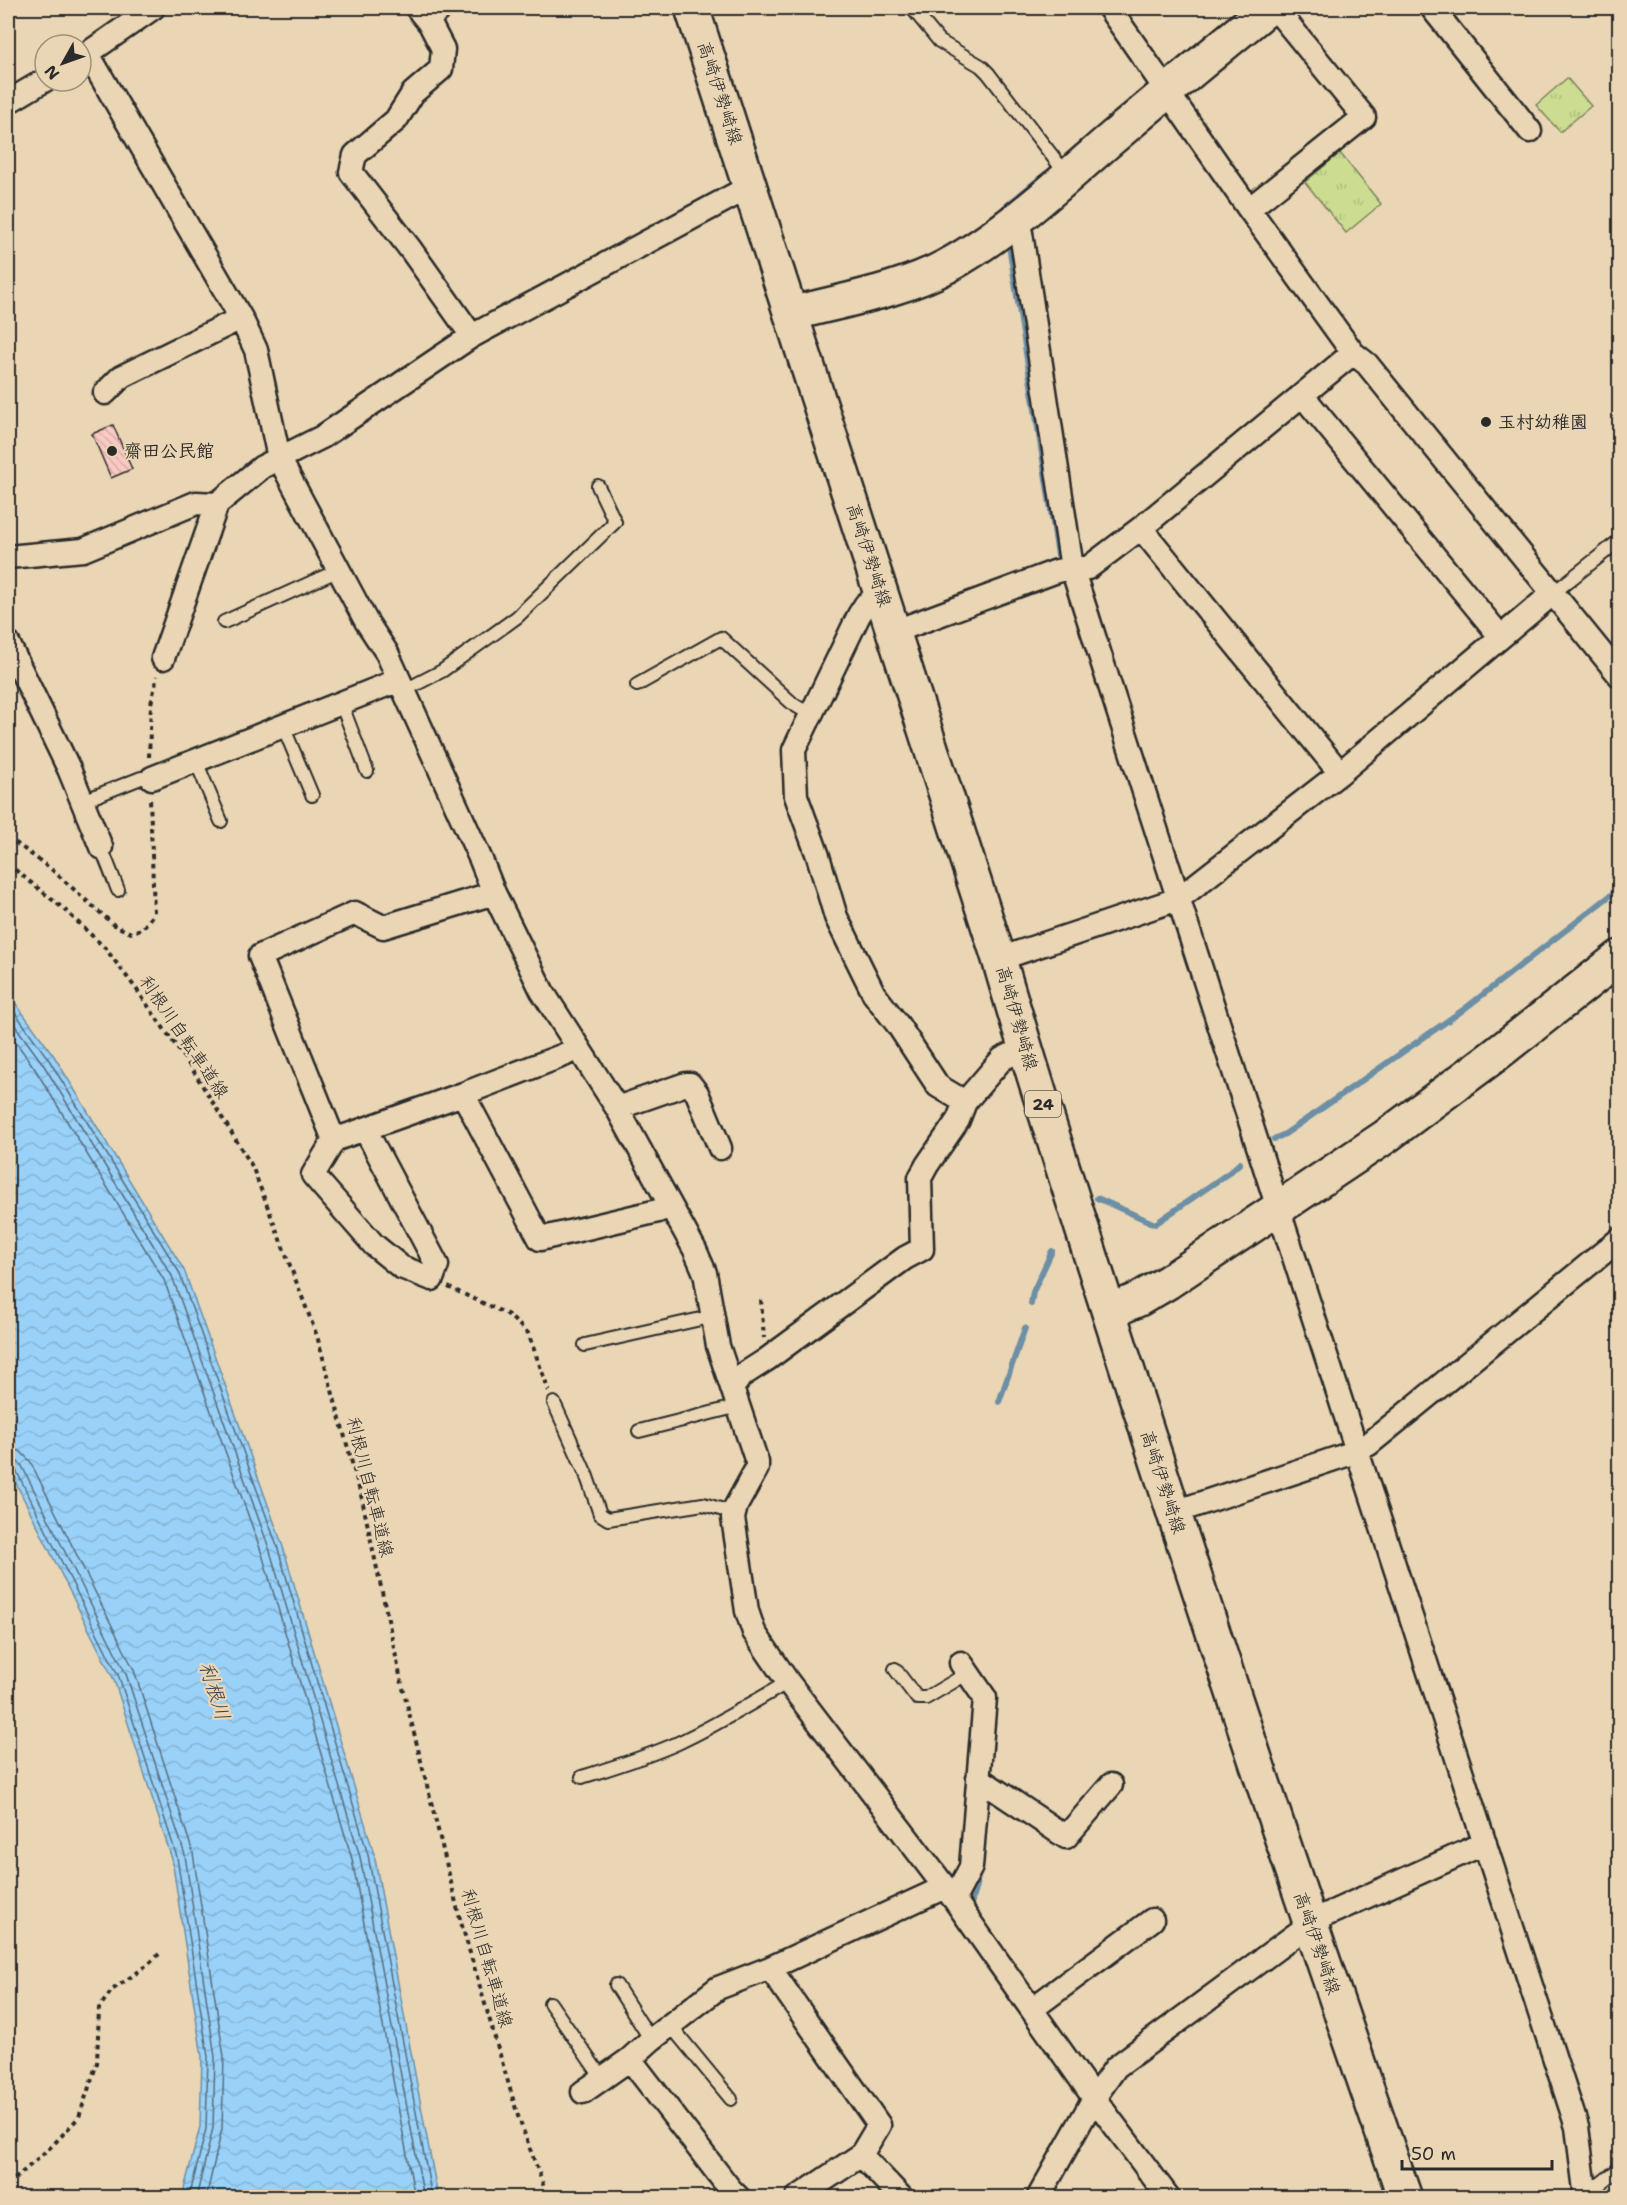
<svg xmlns="http://www.w3.org/2000/svg" width="1627" height="2205" font-family="'Shantell Sans','Klee One',sans-serif">
	<style>
		.park { fill: url(#park-tufts); stroke: #7c845e; stroke-width: 1.5 }
		.water { fill: url(#water-waves); stroke: #6d8fa6; stroke-width: 1.5 }
		.lines { fill: none; stroke-linecap: round; stroke-linejoin: round }
		.shore { stroke: #576d7d; stroke-width: 1.5 }
		.stream { stroke: #6d8fa6; stroke-width: 6 }
		.building { fill: url(#building-back-hatch); stroke: #2b2b2b; stroke-width: 1.5 }
		.lane-casing { stroke: #2b2b2b; stroke-width: 16 }
		.street-casing { stroke: #2b2b2b; stroke-width: 27 }
		.secondary-casing { stroke: #2b2b2b; stroke-width: 38 }
		.primary-casing { stroke: #2b2b2b; stroke-width: 38 }
		.path { stroke: #2b2b2b; stroke-width: 4; stroke-dasharray: 4.5 4.5; stroke-linecap: butt }
		.lane { stroke: #ead6b4; stroke-width: 12 }
		.street { stroke: #ead6b4; stroke-width: 22 }
		.secondary { stroke: #ead6b4; stroke-width: 33 }
		.primary { stroke: #ead6b4; stroke-width: 33 }
		.poi-dot { fill: #2b2b2b; stroke: #ead6b4; stroke-width: 2 }
		.labels { text-anchor: middle; stroke-width: 4.5; stroke-linejoin: round; paint-order: stroke }
		.shield { fill: #ead6b4; stroke: #645e54; stroke-width: 1.5 }
		.shield-label { font-size: 16px; font-weight: bold; fill: #2b2b2b }
		.street-label { font-size: 18px; fill: #2b2b2b; stroke: #ead6b4 }
		.poi-label { font-size: 18px; font-weight: bold; fill: #2b2b2b; stroke: #ead6b4; text-anchor: start }
		.water-label { font-size: 20px; font-style: italic; fill: #3c444a; stroke: #ead6b4 }
	</style>
	<defs>
		<pattern id="park-tufts" width="24" height="20" patternUnits="userSpaceOnUse" patternTransform="scale(1.5)"><rect width="24" height="20" fill="#ccdd91"/><path d="M3 7l-1-3M5 7V3M7 7l1-3M15 17l-1-3M17 17v-4M19 17l1-3" fill="none" stroke="#afbe7d"/></pattern>
		<pattern id="water-waves" width="16" height="10" patternUnits="userSpaceOnUse" patternTransform="scale(1.5)"><rect width="16" height="10" fill="#99d1f8"/><path d="M0 5q4-4 8 0t8 0" fill="none" stroke="#84b4d5"/></pattern>
		<pattern id="building-back-hatch" width="6" height="6" patternUnits="userSpaceOnUse" patternTransform="scale(1.5)"><rect width="6" height="6" fill="#fac9c3"/><path d="M-1 5l2 2M0 0l6 6M5-1l2 2" fill="none" stroke="#d6ada8"/></pattern>
	</defs>
	<rect width="100%" height="100%" fill="#ead6b4"/>
	<filter id="ink" filterUnits="userSpaceOnUse"><feTurbulence type="fractalNoise" baseFrequency=".0167" numOctaves="2"/><feDisplacementMap in="SourceGraphic" scale="12" xChannelSelector="R" yChannelSelector="G"/><feConvolveMatrix kernelMatrix="1 2 1 2 8 2 1 2 1" color-interpolation-filters="sRGB"/></filter>
	<g filter="url(#ink)">
		<path class="park" d="M1567,78L1591,106L1560,132L1536,105Z
			M1340,153L1381,204L1346,233L1305,182Z"/>
		<path class="water" d="M8,993L54,1056L184,1270L283,1547L374,1854L438,2197H182L200,2127L202,2057L172,1859L114,1680L8,1467Z"/>
		<g class="lines">
			<path class="shore" d="M8,1003L49,1060L179,1272L278,1549L368,1855L432,2198
				M8,1016L43,1064L172,1276L270,1551L360,1857L424,2198
				M8,1031L35,1069L164,1280L262,1554L352,1859L415,2198
				M8,1449L20,1451L30,1461L134,1670L193,1853L224,2057L222,2129L206,2198
				M8,1458L16,1460L22,1466L126,1674L185,1855L215,2057L213,2128L196,2198
				M8,1466H12L16,1470L119,1677L177,1857L208,2057L206,2129L189,2198"/>
			<path class="stream" d="M1004,208L1045,174
				M1008,239L1058,555
				M1274,1139L1285,1134L1463,1010L1620,888
				M1097,1198L1155,1224L1230,1172L1240,1163
				M1031,1304L1033,1292L1052,1251
				M999,1402L1025,1328
				M972,1901L979,1873"/>
		</g>
		<path class="building" d="M113,425L132,469L111,478L92,434Z"/>
		<g class="lines">
			<defs>
				<path id="lane" d="M912,8L939,41L981,66L988,73L1067,175
					M430,24L450,8
					M1552,594L1620,540
					M224,622L339,570
					M637,685L721,638L793,704L811,715
					M403,691L442,671L517,617L615,522L598,486
					M341,703L367,771
					M283,726L312,795
					M196,761L221,821
					M83,801L141,778H152
					M101,847L118,890
					M585,1345L714,1316
					M554,1403L586,1474L600,1514L608,1519L703,1504L734,1513
					M639,1431L739,1406
					M895,1669L917,1698H926L968,1673
					M582,1777C614,1767 647,1757 678,1743C717,1725 752,1703 788,1682
					M616,1985L651,2040
					M550,2003L602,2078
					M670,2025L731,2099
					M1585,2188L1600,2184L1620,2168"/>
				<path id="street" d="M417,8L430,24L443,49L441,69L413,93L396,120L355,155L351,172L411,250L472,336
					M1109,8L1249,209L1353,353L1367,364L1620,676
					M1432,8L1530,131
					M88,54L241,318L256,350L279,458L366,621L387,653L481,860L494,893L542,991L617,1108L695,1250L705,1273L718,1346L757,1462V1468L736,1506L733,1518L747,1611L754,1632L788,1682L954,1899L1094,2098L1169,2198
					M81,58L153,8
					M8,102L45,80
					M1249,209L1364,117L1275,8
					M1015,218L1021,233L1072,568L1278,1208L1577,2127L1586,2198
					M105,393L121,377L241,318
					M1303,396L1500,636
					M1141,528L1340,773
					M8,557L83,550L196,503L217,504L262,467L322,437L472,336L751,186
					M881,595L866,604L859,615L794,750L796,796L818,856L836,917L874,994L898,1025L938,1086L965,1102
					M893,632L1057,571L1072,568H1088L1141,528L1353,353
					M8,643L69,769L101,847
					M163,658L217,504
					M152,778L399,680
					M494,893L383,927L355,913L260,956L334,1140L463,1094L564,1055L578,1047
					M999,959L1178,899L1340,773L1552,594
					M463,1094L540,1239L658,1211L670,1206
					M617,1108L686,1084H690L697,1093L720,1148
					M334,1140L313,1175L374,1245L401,1267L432,1279L437,1265L365,1129
					M733,1387L741,1376L766,1360L905,1258L922,1249L920,1178L927,1165L958,1120L965,1102L1002,1059L1025,1048
					M1172,1513L1346,1455L1369,1444L1620,1239
					M978,1778L1066,1837L1111,1785
					M954,1899L971,1867L985,1698L961,1663
					M770,1968L879,2125L861,2155L797,2198
					M1032,2009L1152,1920
					M630,2059L730,2189L739,2198
					M583,2092L630,2059L651,2040L718,1988L770,1968L945,1887
					M861,2155L902,2198
					M1038,2198L1094,2098L1116,2067L1317,1919L1485,1843"/>
				<path id="secondary" d="M791,314C840,301 903,290 947,266C1002,236 1057,186 1105,144C1159,98 1213,53 1268,8
					M1109,1312L1139,1299L1168,1282L1385,1137L1494,1056L1620,957"/>
				<path id="primary" d="M692,8L999,959C1037,1091 1080,1222 1122,1353C1213,1636 1307,1917 1405,2198"/>
			</defs>
			<use href="#lane" class="lane-casing"/>
			<use href="#street" class="street-casing"/>
			<use href="#secondary" class="secondary-casing"/>
			<use href="#primary" class="primary-casing"/>
			<path class="path" d="M149,757L151,704L157,676
				M8,837L51,869L114,925L131,933L143,928L154,913L150,797
				M8,864L65,910L105,948L137,990L194,1072L252,1166L317,1336L362,1499L401,1680L460,1919L518,2116L548,2198
				M448,1287L507,1314L528,1333L549,1391
				M761,1300L764,1338
				M8,2185L53,2145L79,2117L97,2063L99,2008L112,1990L148,1965L159,1954"/>
			<use href="#lane" class="lane"/>
			<use href="#street" class="street"/>
			<use href="#secondary" class="secondary"/>
			<use href="#primary" class="primary"/>
		</g>
	</g>
	<g class="poi-dot">
		<circle cx="1486" cy="422" r="6"/>
		<circle cx="112" cy="451" r="6"/>
	</g>
	<g class="labels">
		<rect class="shield" x="1025" y="1091" width="36" height="26" rx="4.5"/>
		<g class="shield-label">
			<text x="1043" y="1110">24</text>
		</g>
		<g class="street-label">
			<text transform="translate(720 93) rotate(72)" y="6">高崎伊勢崎線</text>
			<text transform="translate(869 555) rotate(72)" y="6">高崎伊勢崎線</text>
			<text transform="translate(1017 1018) rotate(74)" y="6">高崎伊勢崎線</text>
			<text transform="translate(184 1037) rotate(56)" y="6">利根川自転車道線</text>
			<text transform="translate(1163 1482) rotate(72)" y="6">高崎伊勢崎線</text>
			<text transform="translate(370 1487) rotate(76)" y="6">利根川自転車道線</text>
			<text transform="translate(1317 1943) rotate(71)" y="6">高崎伊勢崎線</text>
			<text transform="translate(487 1958) rotate(74)" y="6">利根川自転車道線</text>
		</g>
		<g class="poi-label">
			<text x="1498" y="428">玉村幼稚園</text>
			<text x="124" y="457">齋田公民館</text>
		</g>
		<g class="water-label">
			<text transform="translate(215 1691) rotate(73)" y="7">利根川</text>
		</g>
	</g>
	<rect width="1627" height="2205" fill="none" stroke="#ead6b4" stroke-width="30"/>
	<rect x="15" y="15" width="1597" height="2175" fill="none" stroke="#2b2b2b" stroke-width="2" filter="url(#ink)"/>
	<g transform="translate(63 63) rotate(230)"><circle r="28" fill="#ead6b4" stroke="#9e927d" stroke-width="1.5"/>
	<path d="M0-4.5L10 22L0 15L-10 22Z" fill="#2b2b2b"/>
	<text y="-9" font-size="16" font-weight="bold" text-anchor="middle" fill="#2b2b2b">N</text>
	</g>
	<path d="M1402 2160v9h150v-9" fill="none" stroke="#2b2b2b" stroke-width="3"/>
	<text x="1411" y="2160" font-size="18" fill="#2b2b2b" stroke="#ead6b4" stroke-width="4.5" paint-order="stroke">50 m</text>
</svg>
